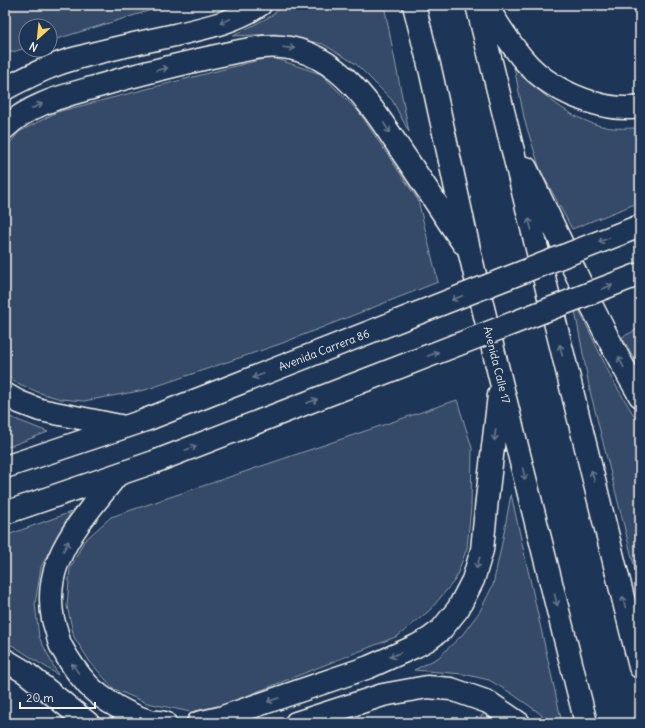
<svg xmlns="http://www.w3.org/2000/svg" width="645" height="728" font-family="Delius,sans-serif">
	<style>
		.green { fill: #354a67; stroke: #949ea8 }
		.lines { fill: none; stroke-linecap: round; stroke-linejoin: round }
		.major-casing { stroke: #f4f1e8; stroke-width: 25 }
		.major { stroke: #1d3557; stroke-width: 22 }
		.major-bridge-casing { stroke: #f4f1e8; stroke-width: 25; stroke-linecap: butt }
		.major-bridge { stroke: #1d3557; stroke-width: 22 }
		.oneway { stroke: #68778a }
		.labels { text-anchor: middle; stroke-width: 3; stroke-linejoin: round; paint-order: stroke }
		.street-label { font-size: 11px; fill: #f4f1e8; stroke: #1d3557 }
	</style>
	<rect width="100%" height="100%" fill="#1d3557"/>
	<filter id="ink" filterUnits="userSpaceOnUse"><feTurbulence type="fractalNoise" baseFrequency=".025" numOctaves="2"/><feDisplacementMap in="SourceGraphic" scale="8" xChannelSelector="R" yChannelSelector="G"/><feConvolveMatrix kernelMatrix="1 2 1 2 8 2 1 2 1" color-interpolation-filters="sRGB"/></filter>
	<g filter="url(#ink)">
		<path class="green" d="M12,5H168L50,41V26H26V48L5,54V9Z
			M284,5H384L409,132L392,100L356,64L323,44L275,34L233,36L271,16Z
			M271,57L321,74L359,112L418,200L438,282L280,344L145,390L84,401L61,399L40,393L15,382L5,374V149L19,132L57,112Z
			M514,67C540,92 569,120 606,127C615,129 630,128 640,128V202L572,229L540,169L525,122Z
			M572,295L612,379L638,422L640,423V589L590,391Z
			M640,328V369L622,337Z
			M457,400L472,448L471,507L467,548L455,580L430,610L398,636L226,704L191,712L147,703L114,689L90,662L74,637L67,606L70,569L84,541L111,517Z
			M5,415L48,432L5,448Z
			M511,494L562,723H550L538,712L511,693L489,680L463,674L414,670L438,658L463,634L480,611L493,585L502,543Z
			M71,512L58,534L41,567L35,604L39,637L58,675L15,647L5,642V536Z
			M485,712L498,723H475Z"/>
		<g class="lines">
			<defs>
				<path id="major" d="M414,5L431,73L470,254L501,382L586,723
					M477,5L640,667
					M486,5C497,23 509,42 522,58C541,81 567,95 594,103C604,106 615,108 625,108C630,108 635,108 640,107
					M5,89L10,86C32,75 53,64 77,58C109,49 142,42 175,35C204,28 235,22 260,5
					M5,128C29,104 64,96 95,87C112,82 128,77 145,73C173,66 202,59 230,53C241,51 252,48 263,47C332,40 371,105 404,155C424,184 443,214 463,243
					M526,168C563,245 597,323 640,396
					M5,394L19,402L40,410L125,427
					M5,467L143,421
					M117,475C96,502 72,528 59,559C51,577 49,600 53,619C54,624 56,629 57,633C58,638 59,643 62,648C69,661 78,674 88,685C102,700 131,716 150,721C155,722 160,722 165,723
					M5,513L154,462
					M5,660L25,672L88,723
					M198,723L220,718L369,667L416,646L429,639L441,630L458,609L473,580L482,550L487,499L499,395
					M296,723L383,695L427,687L451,689L488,702L519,723"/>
			</defs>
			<use href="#major" class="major-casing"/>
			<use href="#major" class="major"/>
			<defs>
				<path id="major-bridge" d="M143,421L640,226
					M154,462L640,274"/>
			</defs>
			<use href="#major-bridge" class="major-bridge-casing"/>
			<use href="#major-bridge" class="major-bridge"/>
		</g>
		<defs><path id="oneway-shaft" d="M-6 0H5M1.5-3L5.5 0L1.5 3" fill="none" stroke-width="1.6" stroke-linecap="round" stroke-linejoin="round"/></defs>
		<g class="oneway">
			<use href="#oneway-shaft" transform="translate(225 21) rotate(158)"/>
			<use href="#oneway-shaft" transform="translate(289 48) rotate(7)"/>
			<use href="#oneway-shaft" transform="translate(162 69) rotate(-13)"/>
			<use href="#oneway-shaft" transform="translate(37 106) rotate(-24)"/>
			<use href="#oneway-shaft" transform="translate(387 128) rotate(56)"/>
			<use href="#oneway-shaft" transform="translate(530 224) rotate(-104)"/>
			<use href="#oneway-shaft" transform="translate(604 240) rotate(159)"/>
			<use href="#oneway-shaft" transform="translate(607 287) rotate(-21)"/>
			<use href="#oneway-shaft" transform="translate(457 298) rotate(159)"/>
			<use href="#oneway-shaft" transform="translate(561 350) rotate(-104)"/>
			<use href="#oneway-shaft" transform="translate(433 354) rotate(-21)"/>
			<use href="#oneway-shaft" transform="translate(621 362) rotate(-117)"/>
			<use href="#oneway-shaft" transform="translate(258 376) rotate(159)"/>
			<use href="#oneway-shaft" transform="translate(312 401) rotate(-21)"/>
			<use href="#oneway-shaft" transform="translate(495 435) rotate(97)"/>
			<use href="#oneway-shaft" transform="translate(191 448) rotate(-21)"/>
			<use href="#oneway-shaft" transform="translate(524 474) rotate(76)"/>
			<use href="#oneway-shaft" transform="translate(593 476) rotate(-104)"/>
			<use href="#oneway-shaft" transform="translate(66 546) rotate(-62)"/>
			<use href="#oneway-shaft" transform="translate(478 563) rotate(107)"/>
			<use href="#oneway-shaft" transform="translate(556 600) rotate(76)"/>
			<use href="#oneway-shaft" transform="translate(624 602) rotate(-104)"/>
			<use href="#oneway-shaft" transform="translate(395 655) rotate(156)"/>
			<use href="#oneway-shaft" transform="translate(75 668) rotate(-125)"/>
			<use href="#oneway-shaft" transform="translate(273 700) rotate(161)"/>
		</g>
	</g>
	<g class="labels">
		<g class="street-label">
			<text transform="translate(324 350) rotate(-21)" y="4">Avenida Carrera 86</text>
			<text transform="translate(497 365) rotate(76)" y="4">Avenida Calle 17</text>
		</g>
	</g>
	<rect width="645" height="728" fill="none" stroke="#1d3557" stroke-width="20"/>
	<rect x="10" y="10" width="625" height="708" fill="none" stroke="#f4f1e8" stroke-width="1.5" filter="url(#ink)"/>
	<g transform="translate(38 38) rotate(207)"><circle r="19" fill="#1d3557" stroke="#738091"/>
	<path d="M0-3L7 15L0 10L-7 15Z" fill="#ffd166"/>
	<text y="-6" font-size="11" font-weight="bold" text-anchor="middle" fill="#f4f1e8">N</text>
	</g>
	<path d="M20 702v6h75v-6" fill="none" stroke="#f4f1e8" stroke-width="2"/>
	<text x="26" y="702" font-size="12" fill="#f4f1e8" stroke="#1d3557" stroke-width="3" paint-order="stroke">20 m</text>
</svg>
